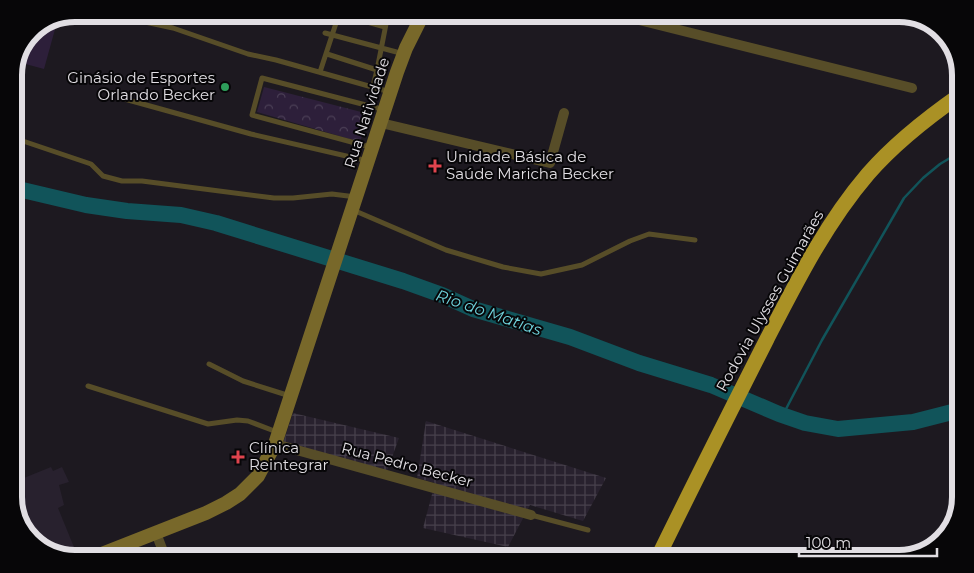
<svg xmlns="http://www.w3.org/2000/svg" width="974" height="573" font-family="Montserrat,sans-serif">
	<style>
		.built { fill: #28212e }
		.industrial { fill: url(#industrial-grid) }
		.green { fill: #2d1f3a }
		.forest { fill: url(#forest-crowns) }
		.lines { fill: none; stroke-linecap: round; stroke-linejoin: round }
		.stream { stroke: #11545a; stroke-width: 2.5 }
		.river { stroke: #11545a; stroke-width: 16 }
		.lane { stroke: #574d28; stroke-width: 5 }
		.street { stroke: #574d28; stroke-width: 10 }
		.secondary { stroke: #78682a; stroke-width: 14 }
		.highway { stroke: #aa9125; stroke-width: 15 }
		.leisure-dot { fill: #2e9e5b; stroke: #070608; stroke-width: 2 }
		.health-dot { fill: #e0444e; stroke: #070608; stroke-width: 2 }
		.labels { text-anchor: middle; stroke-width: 4; stroke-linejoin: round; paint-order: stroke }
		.poi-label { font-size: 15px; fill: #e1dee3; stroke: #070608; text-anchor: start }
		.street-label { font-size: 15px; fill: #e1dee3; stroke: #070608 }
		.water-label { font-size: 16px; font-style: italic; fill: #70d3dc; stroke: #070608 }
		.rim { fill: none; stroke: #e1dee3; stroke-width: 6 }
	</style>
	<defs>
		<pattern id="industrial-grid" width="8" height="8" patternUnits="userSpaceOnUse" patternTransform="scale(1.25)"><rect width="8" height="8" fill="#28212e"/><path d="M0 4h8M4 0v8" fill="none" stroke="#47414c"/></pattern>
		<pattern id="forest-crowns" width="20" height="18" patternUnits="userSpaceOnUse" patternTransform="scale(1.25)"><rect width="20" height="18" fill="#2d1f3a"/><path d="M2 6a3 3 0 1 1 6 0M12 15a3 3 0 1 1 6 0" fill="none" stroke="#4b3f56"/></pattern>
	</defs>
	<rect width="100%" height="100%" fill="#1d1920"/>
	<path class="built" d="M51,467L53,471L62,467L69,482L59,485L64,505L58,508L78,557L73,559L44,551L22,529L14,501V482Z"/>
	<path class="industrial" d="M293,413L399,438L387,471L283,443Z
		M426,421L606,478L583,521L530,505L508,547L423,528L435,483L417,478Z"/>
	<path class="green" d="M57,22L44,69L18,62L32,32Z"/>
	<path class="forest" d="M264,87L369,114L360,142L257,112Z"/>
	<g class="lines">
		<path class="stream" d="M779,414L786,409L822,340L904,198L923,178L940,164L960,152"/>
		<path class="river" d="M14,188L86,205L127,211L181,215L216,223L403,281L442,295L473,309L570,337L639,363L711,385L779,414L805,423L838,429L913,422L960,410"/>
		<path class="lane" d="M108,14L173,28L248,54L276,60L390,92
			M339,14L385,27
			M325,33L404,54
			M327,54L377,70L373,86
			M377,70L388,14
			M320,72L339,14
			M121,98L251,134L368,161
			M14,138L91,164L103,176L122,181H142L274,198H293L332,194L356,197
			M370,147L252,115L262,78L385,110
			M353,210L446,250L503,267L541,274L582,265L630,241L649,234L695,240
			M209,364L243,381L290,396
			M88,386L208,424L237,420L248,421L277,432
			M531,515L588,530"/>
		<path class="street" d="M615,14L912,88
			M381,123L550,163L564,113
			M275,444L531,515
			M156,533L166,559"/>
		<path class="secondary" d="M89,559L206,513L226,503L240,494L258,476L275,444L397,72L406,48L423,14"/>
		<path class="highway" d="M657,559C693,485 730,412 767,339C797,281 826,223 868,174C895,143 927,118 960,95"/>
	</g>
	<circle class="leisure-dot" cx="225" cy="87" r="5"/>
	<g class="health-dot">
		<path d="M432.5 158.5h5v5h5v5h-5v5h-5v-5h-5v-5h5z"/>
		<path d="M235.5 449.5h5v5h5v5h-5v5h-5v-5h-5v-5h5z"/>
	</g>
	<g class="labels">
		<g class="poi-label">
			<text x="215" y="83" text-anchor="end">Ginásio de Esportes<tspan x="215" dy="17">Orlando Becker</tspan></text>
			<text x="446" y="162">Unidade Básica de<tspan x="446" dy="17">Saúde Maricha Becker</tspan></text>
			<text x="249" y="453">Clínica<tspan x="249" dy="17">Reintegrar</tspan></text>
		</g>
		<g class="street-label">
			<text transform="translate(367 113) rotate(-72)" y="5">Rua Natividade</text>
			<text transform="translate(770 301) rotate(-61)" y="5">Rodovia Ulysses Guimarães</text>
			<text transform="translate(407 465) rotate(15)" y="5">Rua Pedro Becker</text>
		</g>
		<g class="water-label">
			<text transform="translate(489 312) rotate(19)" y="6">Rio do Matias</text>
		</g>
	</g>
	<path d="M0 0H974V573H0ZM75 22H899A53 53 0 0 1 952 75V497A53 53 0 0 1 899 550H75A53 53 0 0 1 22 497V75A53 53 0 0 1 75 22Z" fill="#070608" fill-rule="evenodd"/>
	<path class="rim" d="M75 22H899A53 53 0 0 1 952 75V497A53 53 0 0 1 899 550H75A53 53 0 0 1 22 497V75A53 53 0 0 1 75 22Z"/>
	<path d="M799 548v8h138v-8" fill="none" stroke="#e1dee3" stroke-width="2.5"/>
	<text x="806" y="548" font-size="15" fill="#e1dee3" stroke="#070608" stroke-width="4" paint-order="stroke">100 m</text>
</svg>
